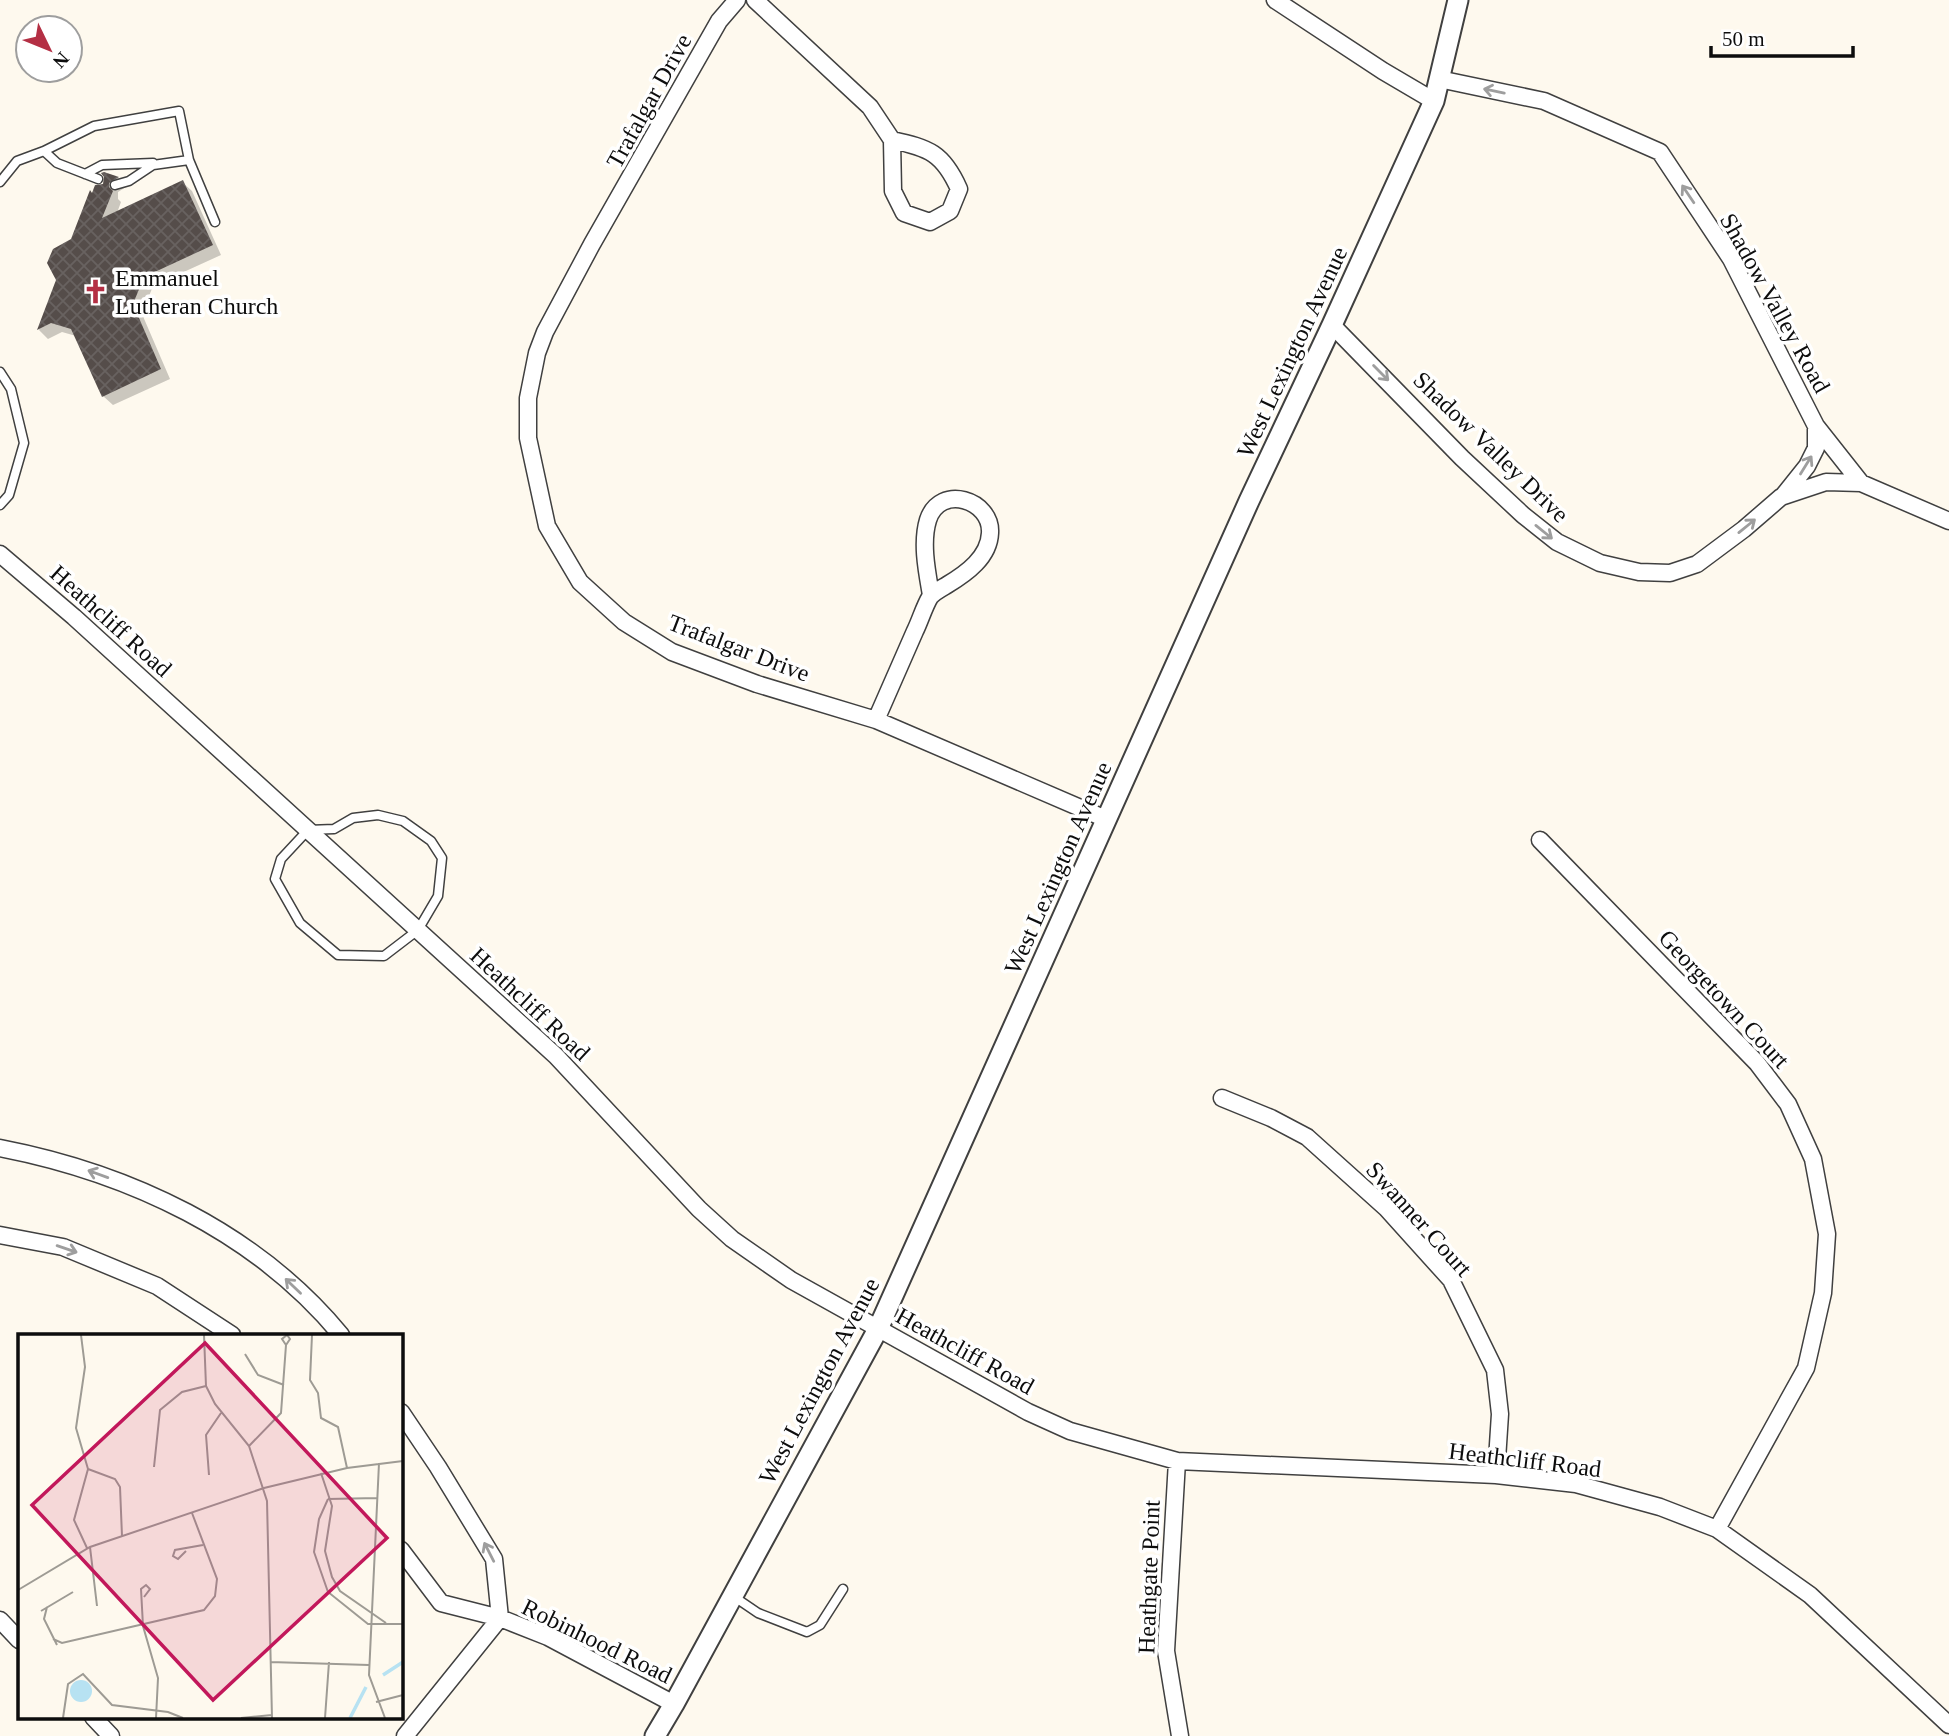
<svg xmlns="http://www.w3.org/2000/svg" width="1949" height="1736" font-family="Georgia,serif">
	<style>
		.shadow { fill: #0003 }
		.building { fill: url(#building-cross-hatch) }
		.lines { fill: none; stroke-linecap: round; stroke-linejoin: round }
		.service-casing { stroke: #404040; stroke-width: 11 }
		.minor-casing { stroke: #404040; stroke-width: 19 }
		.tertiary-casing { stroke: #404040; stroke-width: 23 }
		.service { stroke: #fff; stroke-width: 8 }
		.minor { stroke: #fff; stroke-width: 16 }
		.tertiary { stroke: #fff; stroke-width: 19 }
		.oneway { stroke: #9e9e9e }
		.labels { text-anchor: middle; stroke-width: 7; stroke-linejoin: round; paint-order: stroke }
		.street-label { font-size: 24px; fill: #0d0d0d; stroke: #fff }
		.poi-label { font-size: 24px; fill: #0d0d0d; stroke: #fff; text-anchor: start }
		.inset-river { fill: none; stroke: #b7e2f2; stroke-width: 3.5 }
		.inset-road { fill: none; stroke: #9e9b94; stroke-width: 2 }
		.view { fill: #c2185b; fill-opacity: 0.15; stroke: #c2185b; stroke-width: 3.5 }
		.inset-edge { fill: none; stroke: #0d0d0d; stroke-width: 3.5 }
	</style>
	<defs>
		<pattern id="building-cross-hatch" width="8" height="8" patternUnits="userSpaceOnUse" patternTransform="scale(1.75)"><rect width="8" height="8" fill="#554d4a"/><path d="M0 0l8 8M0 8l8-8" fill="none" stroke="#686260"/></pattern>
	</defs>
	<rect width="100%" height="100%" fill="#fef9ee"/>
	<path class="shadow" d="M105,173L118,178L126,187L118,192V199L121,202L117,213L182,182L192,191L221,255L153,286L142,314L170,379L113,405L103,396L76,336L62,332L48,339L39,330L72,241L93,196L105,183Z"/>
	<path class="building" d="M104,172L119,177L109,183V187L113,191L102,218L183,180L213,245L144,277L133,304L161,369L102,397L71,329L51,323L37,330L56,280L47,263L53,249L71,239L90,190L92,193L95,185L103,184L104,177L101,173Z"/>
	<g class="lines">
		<defs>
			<path id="service" d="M44,151L94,126L179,111L189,160L153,165L129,181L115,185
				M189,160L215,222
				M85,174L102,165L153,163
				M0,182L17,161L44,151L57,163L98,179
				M0,372L11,389L24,443L9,495L0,505
				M378,815L403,821L431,841L442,858L438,896L418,930L384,956L338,955L300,923L275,879L281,859L308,830L334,829L353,818Z
				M733,1596L758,1613L807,1632L820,1625L843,1589"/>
			<path id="minor" d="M737,0L719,21L592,244L545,332L537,353L528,398V438L547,526L580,582L624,622L672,652L757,684L876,720L1106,819
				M755,0L870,107L892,140L893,191L904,213L930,222L950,211L959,189C943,153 929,148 892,140
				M1275,0L1383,71L1434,101
				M1439,79L1544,101L1660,152L1731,259L1816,426L1861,483L1949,521
				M1332,325L1462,458L1523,515L1557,542L1600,563L1639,572L1670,573L1697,564L1744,529L1781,497L1826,482L1861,483
				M1783,496L1807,466L1816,448V426
				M0,554L74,617L556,1056L699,1209L732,1239L791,1280L1028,1412L1070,1431L1177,1461L1496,1475L1576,1484L1660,1507L1717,1529L1810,1595L1949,1725
				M876,720C889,691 902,661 915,631C920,621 924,607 930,597C934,592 942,588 947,585C967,573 989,557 990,533C992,500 940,483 928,520C921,543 927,572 931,595
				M1540,840L1757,1063L1788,1104L1813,1159L1827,1234L1823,1293L1806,1368L1717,1529
				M1222,1098L1271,1118L1307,1137L1386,1208L1451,1280L1495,1370L1500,1414L1496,1475
				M0,1148C129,1173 256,1232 341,1335
				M0,1235L63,1247L157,1286L232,1335
				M401,1412L438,1467L494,1559L500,1618
				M1177,1461L1166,1651L1180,1736
				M401,1550L441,1603L500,1618L548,1637L674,1704
				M0,1620L19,1640
				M93,1717L111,1736
				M405,1736L500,1618"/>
			<path id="tertiary" d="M655,1736L674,1704L878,1329L1249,501L1332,325L1434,101L1458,0"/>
		</defs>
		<use href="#service" class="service-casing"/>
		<use href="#minor" class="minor-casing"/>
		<use href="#tertiary" class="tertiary-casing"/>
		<use href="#service" class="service"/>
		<use href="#minor" class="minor"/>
		<use href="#tertiary" class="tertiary"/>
	</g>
	<defs><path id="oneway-shaft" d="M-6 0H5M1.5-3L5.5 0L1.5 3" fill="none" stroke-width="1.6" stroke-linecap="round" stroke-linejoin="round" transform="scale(1.75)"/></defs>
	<g class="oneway">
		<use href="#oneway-shaft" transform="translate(1494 91) rotate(-168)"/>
		<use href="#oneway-shaft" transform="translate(1688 194) rotate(-124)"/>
		<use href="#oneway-shaft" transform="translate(1381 373) rotate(45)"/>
		<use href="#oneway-shaft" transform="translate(1806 465) rotate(-58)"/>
		<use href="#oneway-shaft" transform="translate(1747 526) rotate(-39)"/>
		<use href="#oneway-shaft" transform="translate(1544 532) rotate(39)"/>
		<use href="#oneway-shaft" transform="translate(98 1174) rotate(-160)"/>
		<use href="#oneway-shaft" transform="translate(67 1249) rotate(19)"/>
		<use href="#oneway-shaft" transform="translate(293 1286) rotate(-136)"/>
		<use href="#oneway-shaft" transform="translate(489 1552) rotate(-117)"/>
	</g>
	<defs>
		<symbol id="church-bare" viewBox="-9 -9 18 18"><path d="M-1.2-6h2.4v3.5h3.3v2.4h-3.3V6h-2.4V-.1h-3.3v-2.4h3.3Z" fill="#b42f44" stroke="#fff" stroke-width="2.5" paint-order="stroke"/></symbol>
	</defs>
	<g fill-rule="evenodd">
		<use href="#church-bare" x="78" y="274" width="35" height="35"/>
	</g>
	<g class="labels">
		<g class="street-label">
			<text transform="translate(649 101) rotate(-61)" y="8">Trafalgar Drive</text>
			<text transform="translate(1775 303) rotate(61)" y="8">Shadow Valley Road</text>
			<text transform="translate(1292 352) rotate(-65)" y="8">West Lexington Avenue</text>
			<text transform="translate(1491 447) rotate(44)" y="8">Shadow Valley Drive</text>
			<text transform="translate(111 621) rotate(42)" y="8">Heathcliff Road</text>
			<text transform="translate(739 648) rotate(21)" y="8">Trafalgar Drive</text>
			<text transform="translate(1058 868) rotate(-66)" y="8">West Lexington Avenue</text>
			<text transform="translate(1724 999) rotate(47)" y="8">Georgetown Court</text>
			<text transform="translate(530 1004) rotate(43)" y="8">Heathcliff Road</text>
			<text transform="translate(1419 1219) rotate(48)" y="8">Swanner Court</text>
			<text transform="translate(965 1351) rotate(29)" y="8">Heathcliff Road</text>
			<text transform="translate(819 1381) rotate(-62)" y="8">West Lexington Avenue</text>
			<text transform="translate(1525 1460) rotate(7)" y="8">Heathcliff Road</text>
			<text transform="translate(1149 1577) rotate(-88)" y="8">Heathgate Point</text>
			<text transform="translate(597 1641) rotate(26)" y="8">Robinhood Road</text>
		</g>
		<g class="poi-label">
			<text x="115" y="286">Emmanuel<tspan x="115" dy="28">Lutheran Church</tspan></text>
		</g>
	</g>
	<g transform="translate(18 1334)">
		<rect width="385" height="385" fill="#fef9ee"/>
		<path d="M52 357a11 11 0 1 1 22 0a11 11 0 1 1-22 0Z" fill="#b7e2f2"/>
		<path class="inset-river" d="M365,341L385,328M332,384L348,353"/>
		<path class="inset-road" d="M63,1L67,33L58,94L70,135L56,186L69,214M186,1L188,52L197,70L231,112L249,167L254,384M294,1L292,46L300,59L303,84L320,93L329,134M227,20L240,41L266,51M231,112L263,79L268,11L264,5L269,1L272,5L268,11M361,129L351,341L367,384M136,133L142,76L164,58L188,52M70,135L97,145L102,153L104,202M303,139L314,172L307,217L314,243L322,257L368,289M191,141L188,101L203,79M310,165L301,185L296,218L310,258L350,290H385M310,165L360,164M72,213L79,272M168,217L160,225L155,222L157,216L185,211M0,256L72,213L246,154L329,134L385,127M126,263L132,255L128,251L123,255L125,292L140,344L138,384M29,273L26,285L39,311M23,277L55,258M35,305L44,309L186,276L197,262L199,245L174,179M252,328L351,331M358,368L385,361M45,384L50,350L65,340L94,371L150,378L165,384M223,384L254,381M307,384L311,328"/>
		<path class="view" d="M187,9L369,204L195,366L14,171Z"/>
		<rect width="385" height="385" class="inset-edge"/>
	</g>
	<g transform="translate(49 49) rotate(133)"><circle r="33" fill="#ffffff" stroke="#9e9e9e" stroke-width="2"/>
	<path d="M0-5L12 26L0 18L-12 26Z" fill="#b42f44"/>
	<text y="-10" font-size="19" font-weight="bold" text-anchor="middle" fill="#0d0d0d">N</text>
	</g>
	<path d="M1711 46v10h142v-10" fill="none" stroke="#0d0d0d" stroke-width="3.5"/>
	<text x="1722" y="46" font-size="21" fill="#0d0d0d" stroke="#ffffff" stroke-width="5" paint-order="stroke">50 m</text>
</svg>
